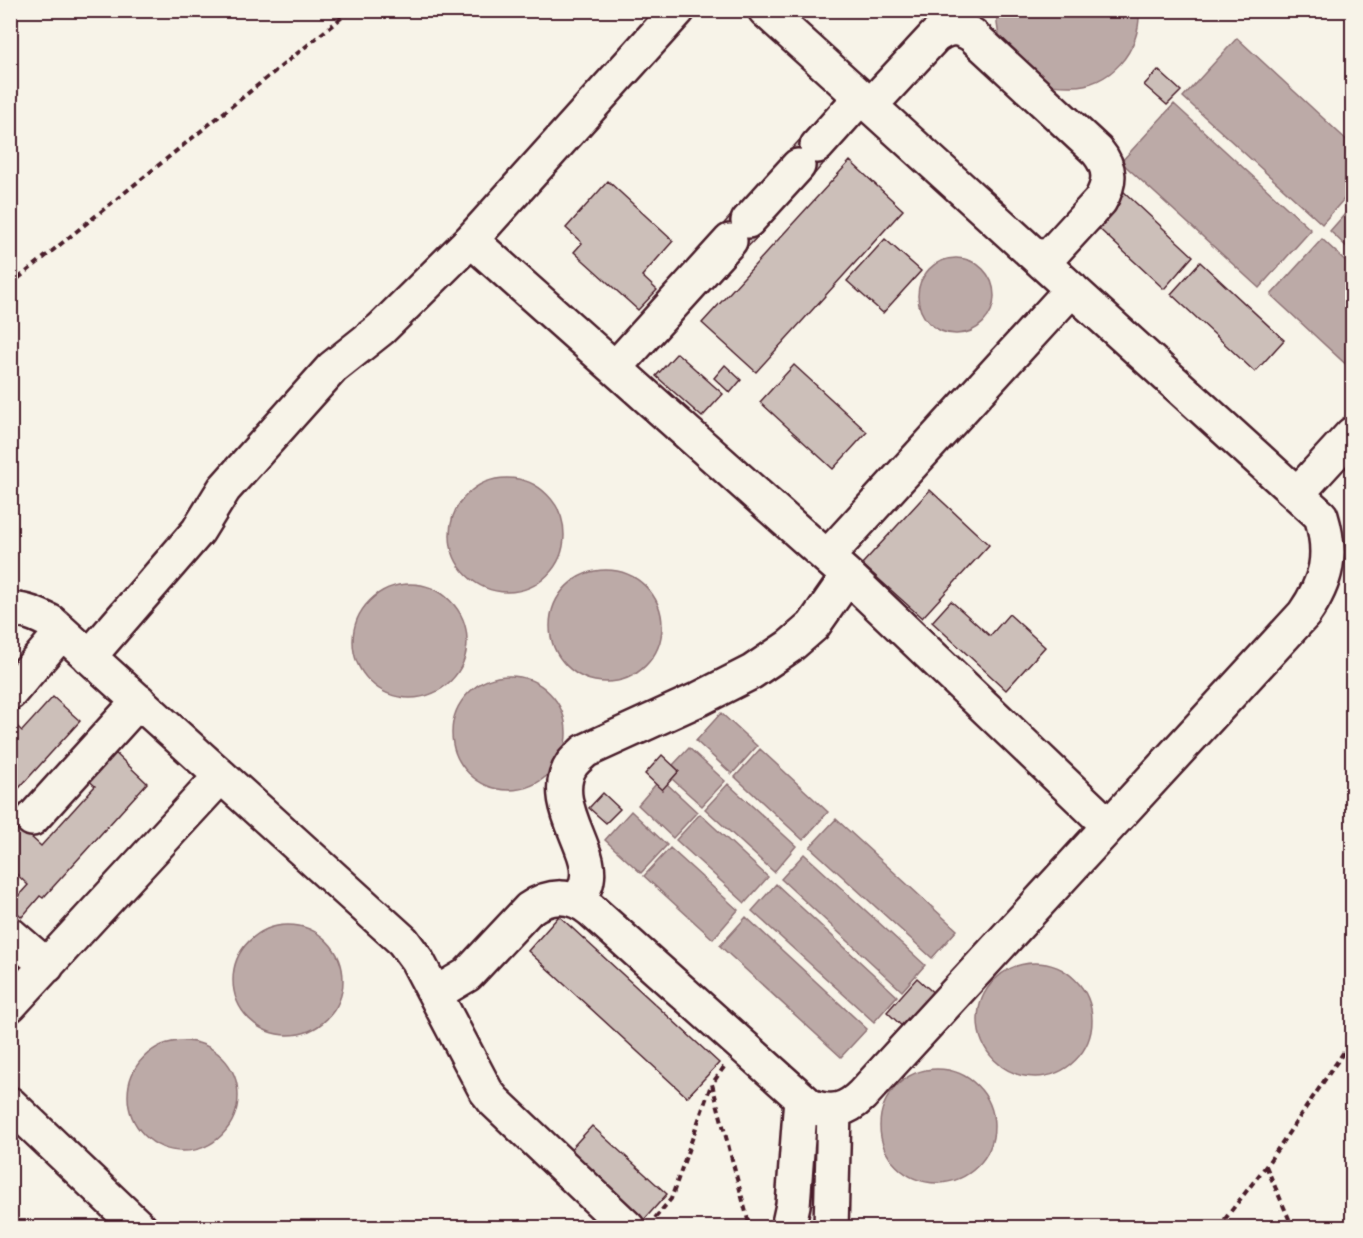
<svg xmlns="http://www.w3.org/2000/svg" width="1363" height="1238" font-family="Mynerve,sans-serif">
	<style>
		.water { fill: #bcaaa7; stroke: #8e7275; stroke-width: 1.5 }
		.building { fill: #ccbfb9; stroke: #4a1f2b; stroke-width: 1.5 }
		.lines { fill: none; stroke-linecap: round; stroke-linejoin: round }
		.minor-casing { stroke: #4a1f2b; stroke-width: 38 }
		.path { stroke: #4a1f2b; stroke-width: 4; stroke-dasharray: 6 4.5; stroke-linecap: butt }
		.minor { stroke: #f7f3e8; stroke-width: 33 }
	</style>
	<rect width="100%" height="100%" fill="#f7f3e8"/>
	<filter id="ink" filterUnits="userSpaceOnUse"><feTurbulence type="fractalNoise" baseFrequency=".0167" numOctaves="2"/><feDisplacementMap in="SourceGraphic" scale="12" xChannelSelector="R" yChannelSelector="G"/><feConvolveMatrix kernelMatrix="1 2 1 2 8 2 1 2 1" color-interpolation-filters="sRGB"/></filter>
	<g filter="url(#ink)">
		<path class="water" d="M997,11H1139C1141,50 1110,88 1069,86C1060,86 1049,86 1041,81C1034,77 1027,69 1021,63C1016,59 1011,55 1007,50C998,41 996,23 997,11Z
			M1237,38L1352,145V190L1322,224L1183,97Z
			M1174,104L1311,230L1259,288L1121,162Z
			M1352,206V252L1330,231Z
			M1322,239L1352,267V370L1271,295Z
			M918 296a38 38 0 1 1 76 0a38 38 0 1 1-76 0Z
			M450 535a57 57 0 1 1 114 0a57 57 0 1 1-114 0Z
			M550 626a56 56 0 1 1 112 0a56 56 0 1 1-112 0Z
			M353 641a57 57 0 1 1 114 0a57 57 0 1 1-114 0Z
			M452 733a57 57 0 1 1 114 0a57 57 0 1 1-114 0Z
			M721,713L757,746L732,774L696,741Z
			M689,748L725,781L702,806L672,779L679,771L673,765Z
			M760,749L828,812L803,840L735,777Z
			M656,784H667L697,812L673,838L638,805Z
			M728,784L796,846L774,872L705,809Z
			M631,811L667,845L641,873L605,840Z
			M700,814L768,877L745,903L676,840Z
			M836,819L957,930L932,958L810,847Z
			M670,848L738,910L713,939L644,876Z
			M804,854L925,965L902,991L781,879Z
			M776,884L897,996L874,1022L752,911Z
			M746,917L867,1029L841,1057L720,946Z
			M233 980a55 55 0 1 1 110 0a55 55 0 1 1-110 0Z
			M978 1020a57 57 0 1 1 114 0a57 57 0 1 1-114 0Z
			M128 1096a55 55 0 1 1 110 0a55 55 0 1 1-110 0Z
			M880 1126a57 57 0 1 1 114 0a57 57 0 1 1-114 0Z"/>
		<path class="building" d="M1158,70L1181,91L1167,105L1144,85Z
			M805,134L829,157L811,178L786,155Z
			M850,161L903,210L756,372L702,323Z
			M608,181L673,241L642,276L657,290L638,310L574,252L582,243L566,228Z
			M1123,191L1193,256L1164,289L1093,223Z
			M736,210L761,233L742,253L718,230Z
			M885,239L921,271L883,313L847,281Z
			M1200,262L1284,340L1255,372L1171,294Z
			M677,353L723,394L702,417L656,376Z
			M725,365L741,380L730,393L714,378Z
			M794,365L867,432L833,469L760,402Z
			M930,490L989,545L922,618L862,564Z
			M951,601L990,636L1009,614L1045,647L1006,690L932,622Z
			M53,697L80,721L10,798V720L22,731Z
			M110,748L147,783L43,898L40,896L22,917L10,906V905L28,885L10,868V818L41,846L95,786L84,776Z
			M662,755L679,771L662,790L645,774Z
			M603,793L620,809L606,823L589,808Z
			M559,916L719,1063L687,1097L528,951Z
			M917,978L938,997L907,1031L887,1012Z
			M592,1126L667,1194L642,1222L567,1153Z"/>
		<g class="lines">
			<defs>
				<path id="minor" d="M765,10L1321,516C1333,555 1327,581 1304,614L1109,826
					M870,106L935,36C949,27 957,26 972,35L1097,151C1111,168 1111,182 1100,201L1043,263
					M817,146L861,97
					M748,221L798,166
					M615,368L730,241
					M1297,494L1352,434
					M827,557L1072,289
					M10,609C26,610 37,615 51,622L403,941L417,960L486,1091L494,1101L628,1228
					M89,657L198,531L224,489L332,368L381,329L471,240L678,10
					M10,693L62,632
					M32,819L139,701
					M577,901C581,895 586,888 587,880C589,870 586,858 582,848C573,823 554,790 572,764C576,759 581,755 585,751L699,699L752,672L790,646L813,626L848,576
					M10,934L47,966
					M435,994L467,975L529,909C550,894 571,894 591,910L810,1106C832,1114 846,1111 862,1095L1109,826L848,576L471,240
					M10,1005L221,776
					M10,1104L140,1228
					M788,1228L793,1205L801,1098
					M831,1228L834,1110"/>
			</defs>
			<use href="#minor" class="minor-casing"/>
			<path class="path" d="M10,285L351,10
				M724,1067L712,1084L748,1220L752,1228
				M1266,1166L1293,1228
				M655,1218L671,1199L711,1085
				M1218,1228L1266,1166L1352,1040"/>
			<use href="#minor" class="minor"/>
		</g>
	</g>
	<rect width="1363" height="1238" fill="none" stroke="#f7f3e8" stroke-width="36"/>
	<rect x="18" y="18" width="1327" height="1202" fill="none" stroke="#4a1f2b" stroke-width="2" filter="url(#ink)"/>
</svg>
